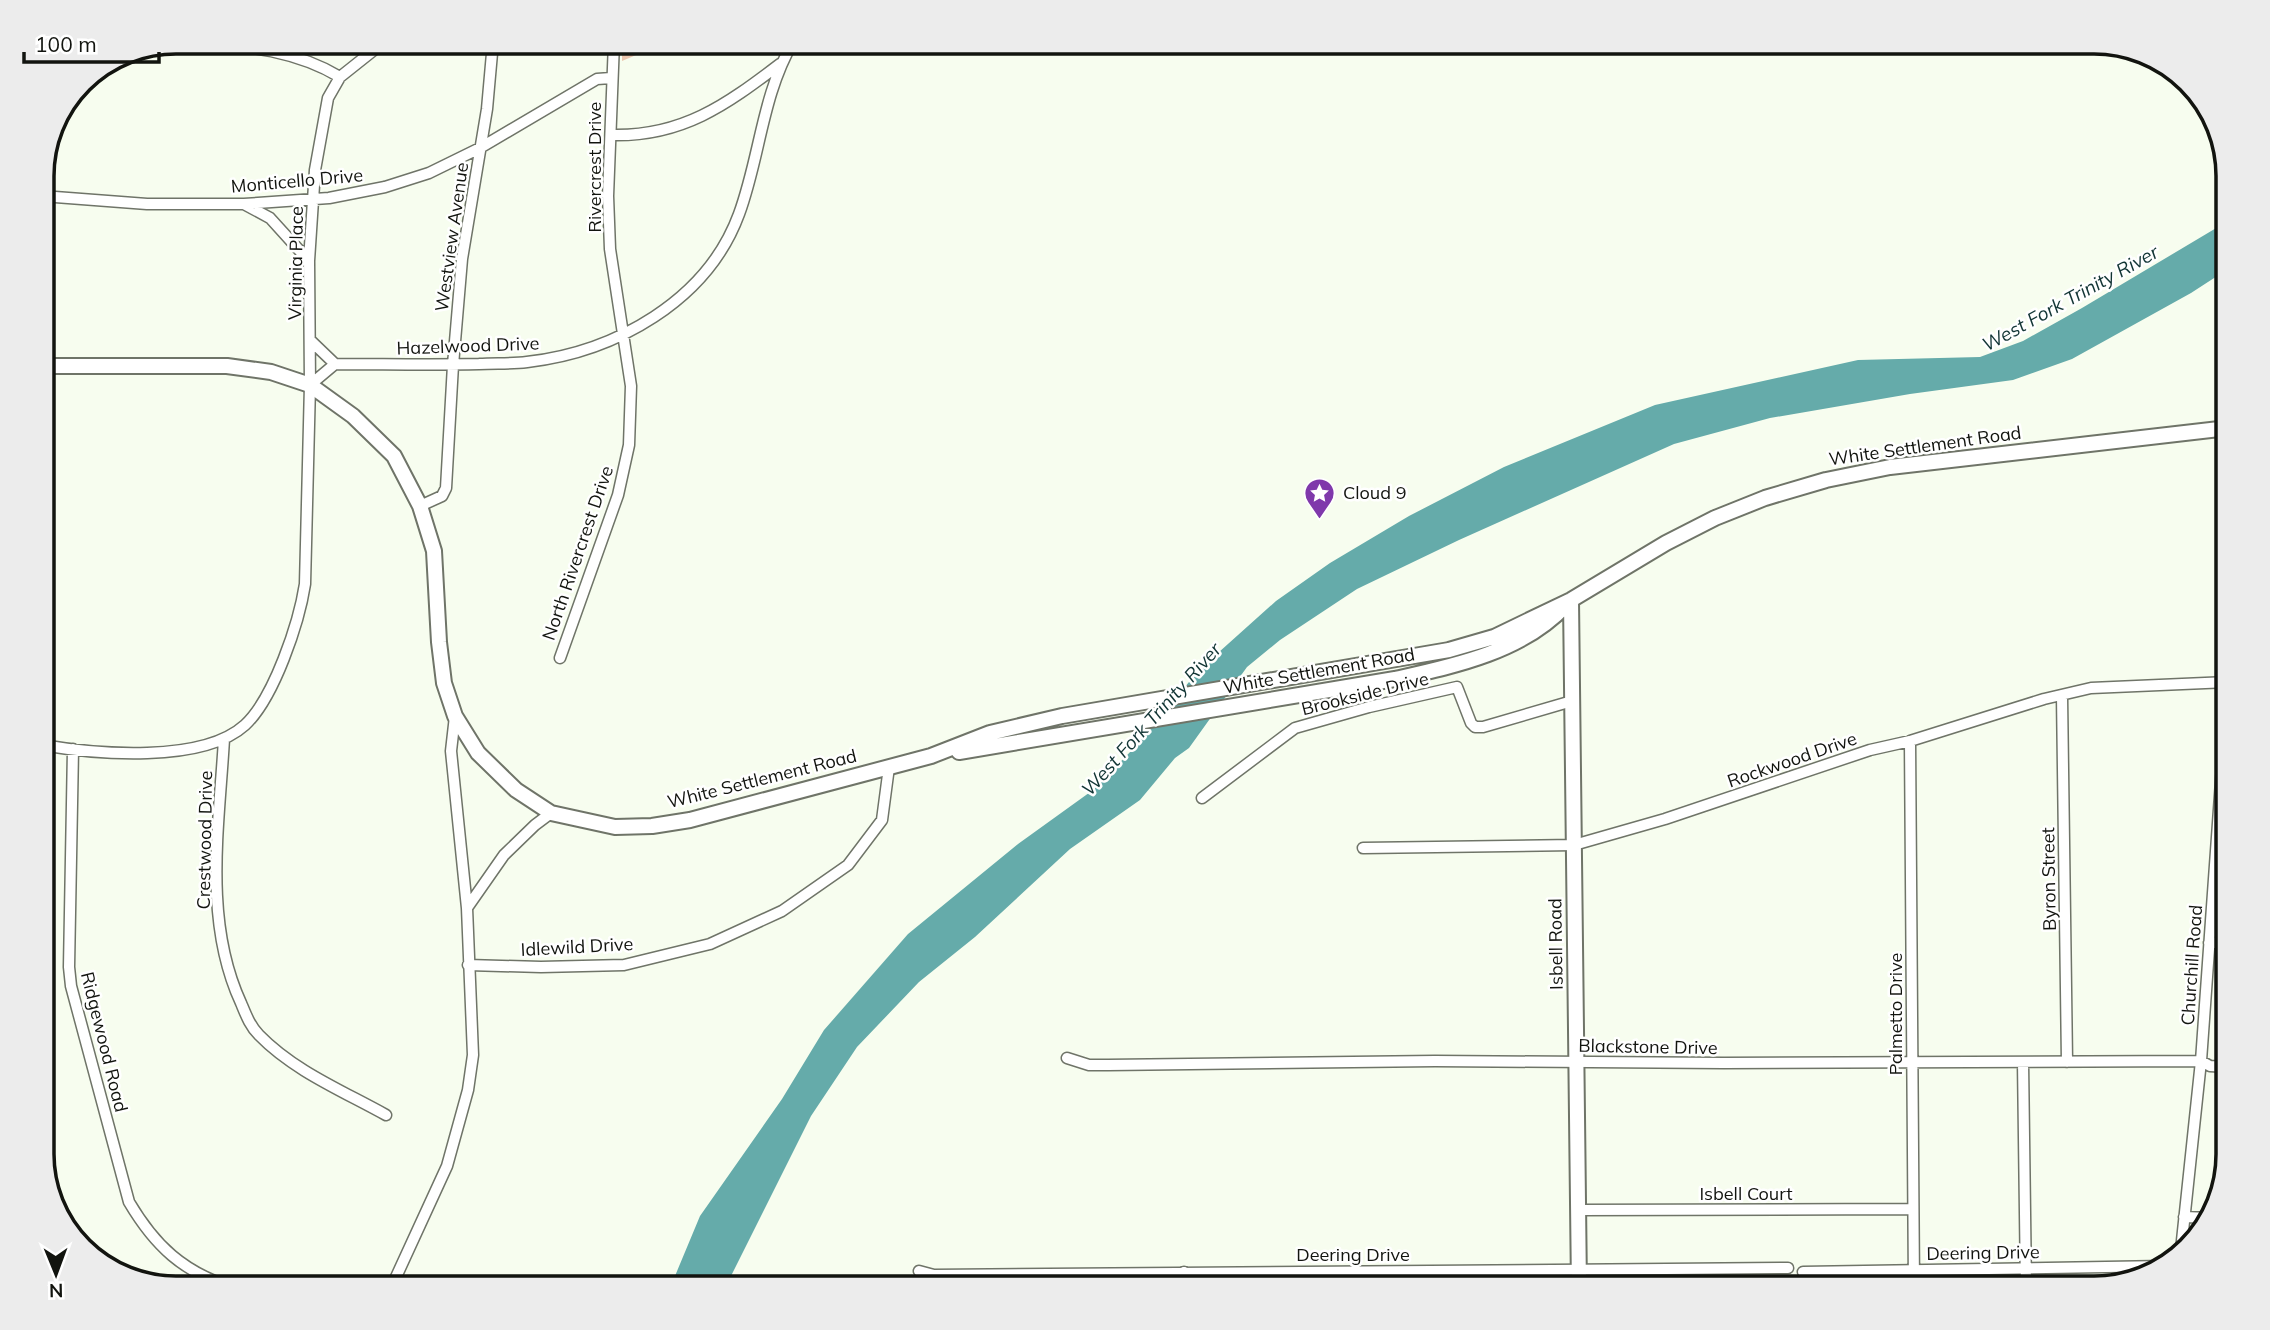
<svg xmlns="http://www.w3.org/2000/svg" width="2270" height="1330" font-family="Mulish,sans-serif">
	<style>
		.green { fill: #ebc6ae }
		.water { fill: #65abaa }
		.lines { fill: none; stroke-linecap: round; stroke-linejoin: round }
		.street-casing { stroke: #6f7468; stroke-width: 13 }
		.secondary-casing { stroke: #6f7468; stroke-width: 18 }
		.street { stroke: #fff; stroke-width: 10 }
		.secondary { stroke: #fff; stroke-width: 14 }
		.labels { text-anchor: middle; stroke-width: 5; stroke-linejoin: round; paint-order: stroke }
		.street-label { font-size: 18px; fill: #12140f; stroke: #fff }
		.poi-label { font-size: 18px; fill: #12140f; stroke: #fff; text-anchor: start }
		.water-label { font-size: 19px; font-style: italic; fill: #123535; stroke: #fff }
		.rim { fill: none; stroke: #12140f; stroke-width: 3.5 }
	</style>
	<rect width="100%" height="100%" fill="#f7fdef"/>
	<path class="green" d="M622,42H667L622,61Z"/>
	<path class="water" d="M2228,221V269L2191,293L2072,359L2013,380L1910,394L1770,418L1674,444L1459,540L1357,589L1280,640L1247,667L1189,748L1175,758L1140,800L1070,849L975,937L919,982L857,1047L811,1116L725,1288H670L700,1216L782,1099L824,1030L908,934L1018,844L1093,790L1134,748L1199,670L1276,601L1330,563L1409,516L1504,467L1655,405L1858,360L1980,357L2023,341L2082,308Z"/>
	<g class="lines">
		<defs>
			<path id="street" d="M199,42C248,46 297,51 340,77
				M172,43L198,42
				M611,135C682,137 726,105 780,64
				M42,196L147,204H244L329,198L385,187L429,173L480,148L597,79L611,78
				M244,204L270,218L309,261
				M310,340L335,364C383,364 431,365 479,364C495,363 511,364 527,362C615,352 707,301 739,214C760,157 762,95 793,42
				M310,385L335,364
				M420,506L442,496L446,488L453,365L462,259L487,109L493,42
				M560,658L618,495L629,445L631,386L610,249L608,196L614,42
				M2062,696L2067,1062
				M455,716L451,751L467,908
				M224,739C219,827 203,921 241,1003C246,1015 250,1026 259,1035C294,1071 343,1091 386,1115
				M1910,741L1914,1288
				M42,745C95,754 202,764 245,725C274,698 299,623 305,584L310,385L309,261L315,170L328,98L340,77L384,42
				M73,749L69,967L71,986L129,1202C155,1246 183,1272 233,1288
				M1202,798L1295,728L1369,707L1457,687L1471,723L1475,727H1483L1572,701
				M1363,848L1574,845L1665,819L1870,750L1910,741L2044,699L2091,688L2228,682
				M2209,943H2228
				M468,965L541,967L624,965L710,944L782,911L848,865L882,820L889,767
				M1067,1058L1089,1065H1108L1435,1061L1724,1063L2201,1061L2210,1066L2228,1067
				M2023,1062L2026,1288
				M1578,1210L1913,1209
				M2184,1217L2211,1218
				M2181,1250L2201,1061L2228,683
				M919,1271L934,1275L1788,1268
				M1184,1272V1288
				M1803,1272L2165,1266
				M391,1288L447,1166L468,1090L473,1055L467,908L504,855L535,825L551,813"/>
			<path id="secondary" d="M42,366H227L271,372L310,385L353,416L394,456L420,506L434,551L439,642L444,683L455,716L478,753L516,790L551,813L615,827L652,826L690,820L931,756L990,733L1062,716L1449,650L1494,637L1571,600L1666,543L1715,518L1765,498L1826,480L1890,467L2228,428
				M1571,600L1579,1288
				M959,752L1395,679C1454,666 1522,652 1565,606"/>
		</defs>
		<use href="#street" class="street-casing"/>
		<use href="#secondary" class="secondary-casing"/>
		<use href="#street" class="street"/>
		<use href="#secondary" class="secondary"/>
	</g>
	<defs>
		<symbol id="sight-pin" viewBox="-11 -11 22 30"><path d="M0 17L-7.5 6A9.5 9.5 0 1 1 7.5 6Z" fill="#7f38ab" stroke="#fff"/><path d="M0-6L1.8-2.2L6-1.7L2.9 1.2L3.7 5.4L0 3.3L-3.7 5.4L-2.9 1.2L-6-1.7L-1.8-2.2Z" fill="#fff"/></symbol>
	</defs>
	<g fill-rule="evenodd">
		<use href="#sight-pin" x="1302" y="476" width="35" height="47"/>
	</g>
	<g class="labels">
		<g class="street-label">
			<text transform="translate(595 167) rotate(-90)" y="6">Rivercrest Drive</text>
			<text transform="translate(297 181) rotate(-5)" y="6">Monticello Drive</text>
			<text transform="translate(452 237) rotate(-82)" y="6">Westview Avenue</text>
			<text transform="translate(296 263) rotate(-89)" y="6">Virginia Place</text>
			<text transform="translate(468 346) rotate(-2)" y="6">Hazelwood Drive</text>
			<text transform="translate(1925 446) rotate(-8)" y="6">White Settlement Road</text>
			<text transform="translate(578 553) rotate(-71)" y="6">North Rivercrest Drive</text>
			<text transform="translate(1319 671) rotate(-10)" y="6">White Settlement Road</text>
			<text transform="translate(1365 694) rotate(-14)" y="6">Brookside Drive</text>
			<text transform="translate(1792 760) rotate(-19)" y="6">Rockwood Drive</text>
			<text transform="translate(762 779) rotate(-14)" y="6">White Settlement Road</text>
			<text transform="translate(205 840) rotate(-89)" y="6">Crestwood Drive</text>
			<text transform="translate(2049 879) rotate(-91)" y="6">Byron Street</text>
			<text transform="translate(1556 944) rotate(-91)" y="6">Isbell Road</text>
			<text transform="translate(577 947) rotate(-3)" y="6">Idlewild Drive</text>
			<text transform="translate(2192 965) rotate(-86)" y="6">Churchill Road</text>
			<text transform="translate(1896 1014) rotate(-90)" y="6">Palmetto Drive</text>
			<text transform="translate(104 1042) rotate(76)" y="6">Ridgewood Road</text>
			<text transform="translate(1648 1047) rotate(1)" y="6">Blackstone Drive</text>
			<text x="1746" y="1200">Isbell Court</text>
			<text transform="translate(1983 1253) rotate(-1)" y="6">Deering Drive</text>
			<text x="1353" y="1261">Deering Drive</text>
		</g>
		<g class="poi-label">
			<text x="1343" y="499">Cloud 9</text>
		</g>
		<g class="water-label">
			<text transform="translate(2070 298) rotate(-29)" y="7">West Fork Trinity River</text>
			<text transform="translate(1151 719) rotate(-48)" y="7">West Fork Trinity River</text>
		</g>
	</g>
	<path d="M0 0H2270V1330H0ZM176 54H2094A122 122 0 0 1 2216 176V1154A122 122 0 0 1 2094 1276H176A122 122 0 0 1 54 1154V176A122 122 0 0 1 176 54Z" fill="#ececec" fill-rule="evenodd"/>
	<path class="rim" d="M176 54H2094A122 122 0 0 1 2216 176V1154A122 122 0 0 1 2094 1276H176A122 122 0 0 1 54 1154V176A122 122 0 0 1 176 54Z"/>
	<g transform="translate(56 1274) rotate(179)" stroke="#ffffff" stroke-width="5" paint-order="stroke">
	<path d="M0-5L12 26L0 18L-12 26Z" fill="#12140f"/>
	<text y="-10" font-size="19" font-weight="bold" text-anchor="middle" fill="#12140f">N</text>
	</g>
	<path d="M24 52v10h135v-10" fill="none" stroke="#12140f" stroke-width="3.5"/>
	<text x="35" y="52" font-size="21" fill="#12140f" stroke="#ffffff" stroke-width="5" paint-order="stroke">100 m</text>
</svg>
